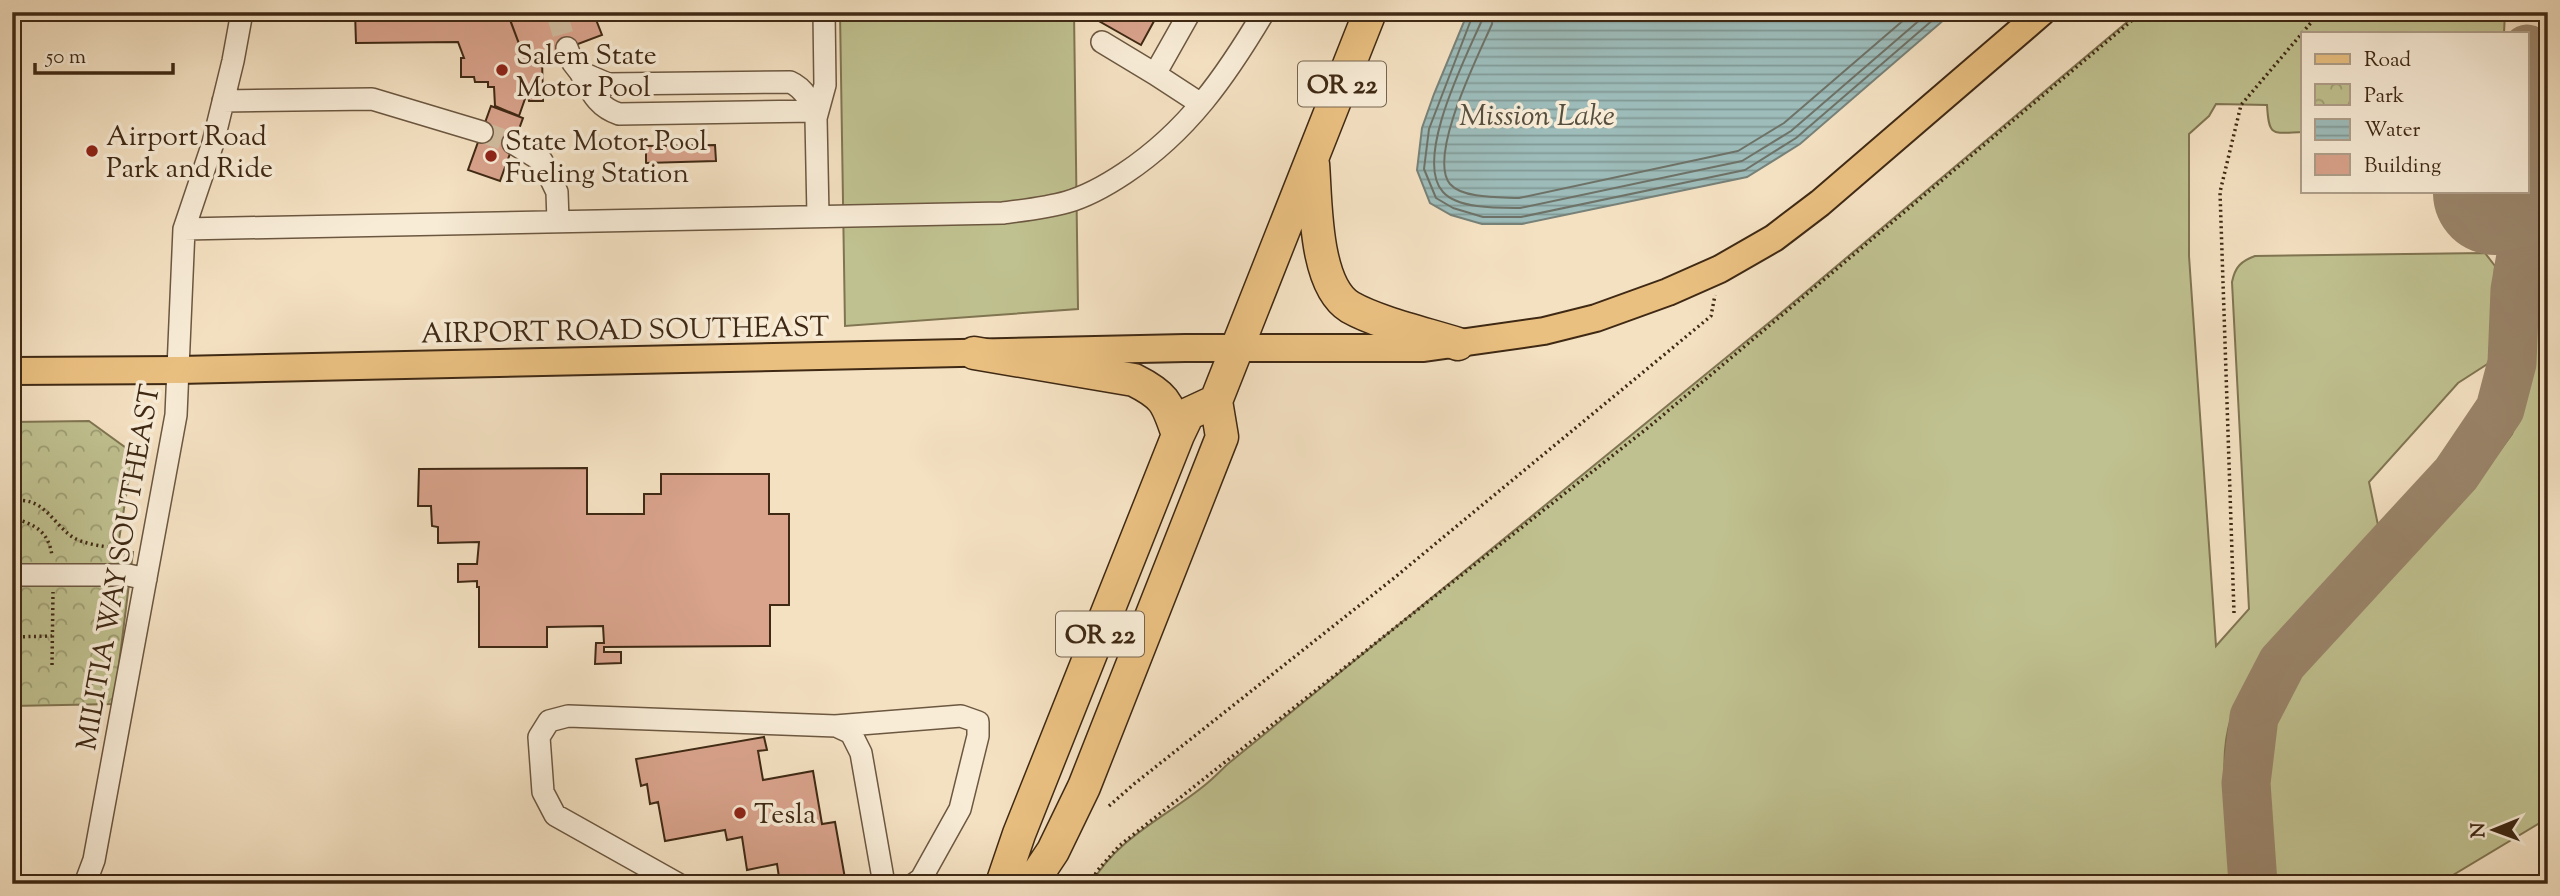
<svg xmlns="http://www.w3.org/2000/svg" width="2560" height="896" font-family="'Sorts Mill Goudy',serif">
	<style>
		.grass { fill: #c0c190; stroke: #807552; stroke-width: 2 }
		.park { fill: url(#park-crowns); stroke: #807552; stroke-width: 2 }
		.water { fill: url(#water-rules); stroke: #778178; stroke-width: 2 }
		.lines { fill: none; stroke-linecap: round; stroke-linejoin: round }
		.shore { stroke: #6e7267; stroke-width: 2 }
		.taxiway { stroke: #9a856b; stroke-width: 49 }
		.runway { stroke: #9a856b; stroke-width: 124 }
		.building { fill: #d9a38c; stroke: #3f2914; stroke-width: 2 }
		.minor-tunnel { stroke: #d0bc9f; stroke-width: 21; stroke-dasharray: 21 10; stroke-linecap: butt }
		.minor-casing { stroke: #6c5740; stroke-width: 24 }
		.major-casing { stroke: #3f2914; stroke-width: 30 }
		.highway-casing { stroke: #3f2914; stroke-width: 35 }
		.path { stroke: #3f2914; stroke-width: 3.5; stroke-dasharray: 2 3.5; stroke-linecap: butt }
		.minor { stroke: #f8ecd7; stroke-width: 21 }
		.major { stroke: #eac081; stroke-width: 26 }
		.highway { stroke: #eac081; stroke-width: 32 }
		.poi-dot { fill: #8f2418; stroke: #f8ecd7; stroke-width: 2.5 }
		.labels { text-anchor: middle; stroke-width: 7; stroke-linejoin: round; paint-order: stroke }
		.shield { fill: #f8ecd7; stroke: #76644e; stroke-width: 2 }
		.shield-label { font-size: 26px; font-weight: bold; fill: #3f2914 }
		.poi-label { font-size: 28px; fill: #3f2914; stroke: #f8ecd7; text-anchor: start }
		.street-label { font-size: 28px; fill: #3f2914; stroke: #f8ecd7 }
		.water-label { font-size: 30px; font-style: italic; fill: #564e3e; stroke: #f8ecd7 }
	</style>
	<defs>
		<pattern id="park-crowns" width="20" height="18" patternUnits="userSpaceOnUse" patternTransform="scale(1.75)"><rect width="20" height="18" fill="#c0c190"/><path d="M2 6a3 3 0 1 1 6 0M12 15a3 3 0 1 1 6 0" fill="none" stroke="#9d9d74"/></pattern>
		<pattern id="water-rules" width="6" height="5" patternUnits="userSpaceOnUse" patternTransform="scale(1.75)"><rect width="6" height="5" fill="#9dbcba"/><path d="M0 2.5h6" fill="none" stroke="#819996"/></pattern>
	</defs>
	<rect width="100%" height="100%" fill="#f4e1c2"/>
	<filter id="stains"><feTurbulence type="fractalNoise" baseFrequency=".00286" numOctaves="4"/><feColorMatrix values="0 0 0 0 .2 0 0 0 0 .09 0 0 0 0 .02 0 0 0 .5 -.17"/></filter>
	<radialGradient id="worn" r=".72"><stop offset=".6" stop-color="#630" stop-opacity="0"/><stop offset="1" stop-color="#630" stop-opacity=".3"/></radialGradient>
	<path class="grass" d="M840,12H1074L1078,309L845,326Z
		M2139,12H2505L2504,33H2303V132C2272,133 2269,138 2267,105L2216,104L2209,116L2189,134V256L2216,646L2249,609L2232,282C2235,267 2241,261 2255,256L2485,253L2495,266L2489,363L2458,383L2369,482L2378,525C2325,594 2232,657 2225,750C2222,791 2231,842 2233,884H1091C1117,838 1166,817 1205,785C1214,778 1221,770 1229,763L1776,317Z
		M2548,267V818L2438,884H2274C2271,838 2261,781 2270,736C2274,718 2283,701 2292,686L2490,464L2512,434L2526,394L2532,363L2534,297L2537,281Z"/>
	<path class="park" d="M89,421L133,453L117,552H133L114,704L12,706V422Z"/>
	<path class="water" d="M1468,12H1953L1800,144L1747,177L1522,224H1482L1451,215L1430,203L1417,170L1422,128L1434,94Z"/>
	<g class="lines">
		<path class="shore" d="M1474,12L1429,129L1424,169L1436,198L1453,208L1483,217H1521L1745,170L1796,138L1942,12
			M1483,12L1482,20C1467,55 1413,159 1443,192C1458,209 1499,208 1520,208L1742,161L1791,131L1929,12
			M1493,12L1492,24C1479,54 1427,156 1450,184C1463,199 1501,197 1519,198L1738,151L1784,123L1913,12"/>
		<path class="taxiway" d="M2253,884L2246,783L2254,717L2282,663L2456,474L2500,409L2512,363L2515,290L2532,192L2527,49"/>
		<path class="runway" d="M2495,193L2548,192"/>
	</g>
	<path class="building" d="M355,12H507L524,57L538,62L542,58L543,101H529L528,96H526L519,116L495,106L494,87H488V82H475L474,77H461V58H464L458,42L356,43Z
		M593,12L602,35L538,59V62L524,57L508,14Z
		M1091,12H1159L1141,45L1090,16Z
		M491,106L523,118L500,181L468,170Z
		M715,145L716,161L646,163V146Z
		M587,468V514H644V494H661V474H769V514H789V605H770V646L604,647V652H621V663L595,664L596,643H604L603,626L547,627V647H479V587H477V581L458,582V564H477L479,542L438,543V527L432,526L431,506H418L419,469Z
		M764,737L767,750L758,751L763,780L813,771L822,824L835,822L846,884H780L777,864L747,870L742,837L727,840L725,830L665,841L658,802L650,804L647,784L641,786L636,759Z"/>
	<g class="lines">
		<path class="minor-tunnel" d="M557,14L567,48
			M482,132L513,143"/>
		<defs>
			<path id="minor" d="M1190,12L1155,74L1201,104
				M1102,42L1155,74
				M567,48L573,63L580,72L608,84L790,82C804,88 813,104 816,118L818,216
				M580,72C591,91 597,107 619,114L815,111
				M223,101L372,99L482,132
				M816,118L825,85L824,12
				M513,143L542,161L557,192L558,221
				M184,229L1003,213C1025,210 1046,208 1067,202C1088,196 1107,185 1125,173C1188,131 1226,76 1264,12
				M12,575H128L146,579
				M835,726L961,716L978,722V736L960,809L921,879L914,884
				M85,884L94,860L176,415L184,229L213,143L233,61L242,12
				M678,884L555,815L543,792L539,737L549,721L568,716L836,726L851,733L861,753L884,884"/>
			<path id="major" d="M12,371L179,370L1185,348H1424L1544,331L1596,318L1668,292L1720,269L1774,238L1820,203L2042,12"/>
			<path id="highway" d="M1313,164C1316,201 1314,285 1350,307C1378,323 1427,334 1458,344
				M974,353L1134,380C1166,396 1167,403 1178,435
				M1002,884L1019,834L1178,435L1188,414L1216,401
				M1031,884L1053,851L1084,787L1222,437L1216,401L1370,12"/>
		</defs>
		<use href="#minor" class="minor-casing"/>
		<use href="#major" class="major-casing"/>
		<use href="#highway" class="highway-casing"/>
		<path class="path" d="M12,501C43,496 51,521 71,536C82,544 102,546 114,548
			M12,518C35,524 49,532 52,556
			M2234,613L2220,192L2241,105L2320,12
			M12,637L52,636
			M52,665L53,592
			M1109,806L1134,784L1394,578L1711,316L1715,295
			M1090,884L1097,871L1119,846L1650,426L2142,12"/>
		<use href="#minor" class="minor"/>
		<use href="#major" class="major"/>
		<use href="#highway" class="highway"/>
	</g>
	<g class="poi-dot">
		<circle cx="502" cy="70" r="7"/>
		<circle cx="92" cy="151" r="7"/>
		<circle cx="491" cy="156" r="7"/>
		<circle cx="740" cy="813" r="7"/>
	</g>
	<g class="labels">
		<g class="shield">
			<rect x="1298" y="61.5" width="88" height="45" rx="5"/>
			<rect x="1056" y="611.5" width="88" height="45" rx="5"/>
		</g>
		<g class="shield-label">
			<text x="1342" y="93">OR 22</text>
			<text x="1100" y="643">OR 22</text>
		</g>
		<g class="poi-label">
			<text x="516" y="64">Salem State<tspan x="516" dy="32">Motor Pool</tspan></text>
			<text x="106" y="145">Airport Road<tspan x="106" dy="32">Park and Ride</tspan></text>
			<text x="505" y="150">State Motor Pool<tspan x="505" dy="32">Fueling Station</tspan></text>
			<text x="754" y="823">Tesla</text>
		</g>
		<g class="street-label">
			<text transform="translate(625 329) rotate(-1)" y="10">AIRPORT ROAD SOUTHEAST</text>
			<text transform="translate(117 567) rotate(-80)" y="10">MILITIA WAY SOUTHEAST</text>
		</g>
		<g class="water-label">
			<text x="1537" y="125">Mission Lake</text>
		</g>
	</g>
	<rect width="2560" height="896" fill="none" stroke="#f4e1c2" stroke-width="42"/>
	<rect x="14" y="14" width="2532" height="868" fill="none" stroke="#3f2914" stroke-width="3.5"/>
	<rect x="21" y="21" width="2518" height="854" fill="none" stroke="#3f2914" stroke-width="2"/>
	<rect x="2301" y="32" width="228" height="161" fill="#f8ecd7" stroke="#ae9e89" stroke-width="2"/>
	<rect x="2315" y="54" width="35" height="10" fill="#eac081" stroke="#ae9e89" stroke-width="2"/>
	<text x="2364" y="66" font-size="21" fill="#3f2914">Road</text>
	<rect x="2315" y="84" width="35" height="21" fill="url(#park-crowns)" stroke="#ae9e89" stroke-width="2"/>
	<text x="2364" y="102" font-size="21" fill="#3f2914">Park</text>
	<rect x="2315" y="119" width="35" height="21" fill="url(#water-rules)" stroke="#ae9e89" stroke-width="2"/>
	<text x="2364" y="136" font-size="21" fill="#3f2914">Water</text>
	<rect x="2315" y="154" width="35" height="21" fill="#d9a38c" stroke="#ae9e89" stroke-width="2"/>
	<text x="2364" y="172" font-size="21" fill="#3f2914">Building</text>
	<g transform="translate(2494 830) rotate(269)" stroke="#f8ecd7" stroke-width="5" paint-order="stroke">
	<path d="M0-5L12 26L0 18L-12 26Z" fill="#3f2914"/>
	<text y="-10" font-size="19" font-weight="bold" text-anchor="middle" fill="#3f2914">N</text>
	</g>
	<path d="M35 63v10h138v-10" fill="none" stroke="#3f2914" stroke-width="3.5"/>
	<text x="46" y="63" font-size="21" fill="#3f2914" stroke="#f8ecd7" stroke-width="5" paint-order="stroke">50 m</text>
	<rect width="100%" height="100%" filter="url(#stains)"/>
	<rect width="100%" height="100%" fill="url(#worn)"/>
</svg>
